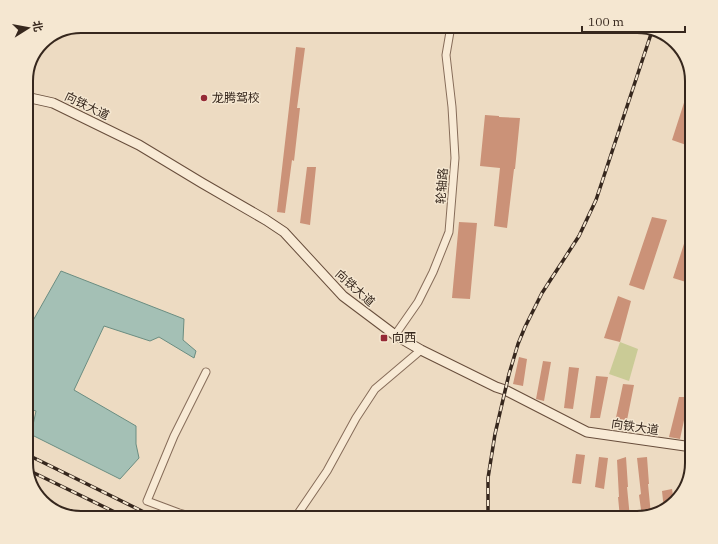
<svg xmlns="http://www.w3.org/2000/svg" width="718" height="544" font-family="'IBM Plex Serif','Noto Sans SC',serif">
	<style>
		.green { fill: #cacb96 }
		.water { fill: #a4c0b5; stroke: #6b8d81 }
		.building { fill: #cb9278 }
		.lines { fill: none; stroke-linecap: round; stroke-linejoin: round }
		.street-casing { stroke: #866c59; stroke-width: 9 }
		.secondary-casing { stroke: #684e3c; stroke-width: 11 }
		.street { stroke: #f8ead5; stroke-width: 7 }
		.secondary { stroke: #f8ead5; stroke-width: 9 }
		.rail-casing { stroke: #36271d; stroke-width: 3.5 }
		.rail { stroke: #f5e7d1; stroke-width: 2; stroke-dasharray: 6; stroke-linecap: butt }
		.poi-dot { fill: #952a36; stroke: #f5e7d1; stroke-width: 1.5 }
		.labels { text-anchor: middle; stroke-width: 3; stroke-linejoin: round; paint-order: stroke }
		.poi-label { font-size: 12px; fill: #36271d; stroke: #f5e7d1; text-anchor: start }
		.street-label { font-size: 12px; fill: #36271d; stroke: #f5e7d1 }
		.rim { fill: none; stroke: #36271d; stroke-width: 2 }
	</style>
	<rect width="100%" height="100%" fill="#eddbc2"/>
	<path class="green" d="M620,342L638,349L629,381L609,374Z"/>
	<path class="water" d="M61,271L184,319L183,340L196,351L194,358L159,337L150,341L104,326L74,390L136,426V444L139,458L120,479L30,434L33,425L36,411L26,408V333Z"/>
	<path class="building" d="M296,47L305,48L297,108H300L294,161L292,160L285,213L277,212Z
		M691,81H692V147L672,140Z
		M485,115L499,116V117L520,118L515,169H514L507,228L494,226L500,168L480,166Z
		M307,167H316L310,225L300,223Z
		M652,217L667,220L644,290L629,285Z
		M459,222L477,223L470,299L452,298Z
		M691,222H692V263L686,282L673,278Z
		M618,296L631,301L620,342L604,338Z
		M519,357L527,359L523,386L513,384Z
		M543,361L551,362L544,401L536,399Z
		M569,367L579,368L573,409L564,408Z
		M596,376L608,377L600,418H590Z
		M623,384L634,385L625,430L614,427Z
		M679,397H689L680,439L669,437Z
		M576,454L585,455L581,484L572,483Z
		M599,457L608,458L604,489L595,487Z
		M626,457L628,487H627L630,518H620L618,497H619L617,460Z
		M647,457L649,484H648L651,515L642,517L639,495L641,494L637,458Z
		M672,489L674,502L664,510L662,491Z"/>
	<g class="lines">
		<defs>
			<path id="street" d="M395,335L418,302L433,272L449,232L455,158L452,107L446,55L451,26
				M198,518L179,513L147,501L174,436L206,372
				M295,518L327,471L356,418L375,389L421,350"/>
			<path id="secondary" d="M26,97L53,103L139,145L202,183L266,220L284,232L343,296L395,335L421,350L496,387L505,390L587,432L692,447"/>
		</defs>
		<use href="#street" class="street-casing"/>
		<use href="#secondary" class="secondary-casing"/>
		<use href="#street" class="street"/>
		<use href="#secondary" class="secondary"/>
		<defs>
			<path id="rail" d="M26,454L156,518
				M28,470L127,518
				M488,518V478L495,434L509,374L518,344L525,327L542,293L579,236L596,200L652,31"/>
		</defs>
		<use href="#rail" class="rail-casing"/>
		<use href="#rail" class="rail"/>
	</g>
	<g class="poi-dot">
		<circle cx="204" cy="98" r="4"/>
		<rect x="380" y="334" width="8" height="8" rx="2"/>
	</g>
	<g class="labels">
		<g class="poi-label">
			<text x="212" y="102">龙腾驾校</text>
			<text x="392" y="342">向西</text>
		</g>
		<g class="street-label">
			<text transform="translate(87 106) rotate(26)" y="4">向铁大道</text>
			<text transform="translate(442 186) rotate(-86)" y="4">轮轴路</text>
			<text transform="translate(355 288) rotate(42)" y="4">向铁大道</text>
			<text transform="translate(635 427) rotate(8)" y="4">向铁大道</text>
		</g>
	</g>
	<path d="M0 0H718V544H0ZM81 33H637A48 48 0 0 1 685 81V463A48 48 0 0 1 637 511H81A48 48 0 0 1 33 463V81A48 48 0 0 1 81 33Z" fill="#f5e7d1" fill-rule="evenodd"/>
	<path class="rim" d="M81 33H637A48 48 0 0 1 685 81V463A48 48 0 0 1 637 511H81A48 48 0 0 1 33 463V81A48 48 0 0 1 81 33Z"/>
	<g transform="translate(28 28) rotate(79)" stroke="#f5e7d1" stroke-width="3" paint-order="stroke">
	<path d="M0-3L7 15L0 10L-7 15Z" fill="#36271d"/>
	<text y="-6" font-size="11" font-weight="bold" text-anchor="middle" fill="#36271d">北</text>
	</g>
	<path d="M582 26v6h103v-6" fill="none" stroke="#36271d" stroke-width="2"/>
	<text x="588" y="26" font-size="12" fill="#36271d" stroke="#f5e7d1" stroke-width="3" paint-order="stroke">100 m</text>
</svg>
